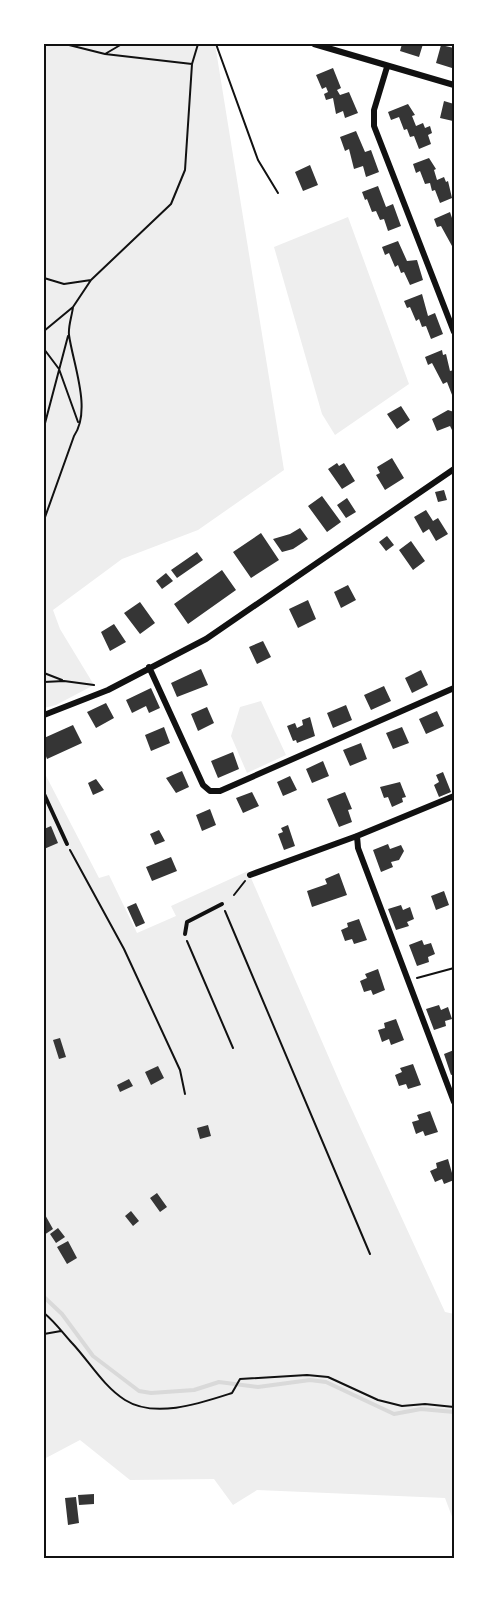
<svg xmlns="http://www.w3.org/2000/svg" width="498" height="1602" font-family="'Sofia Sans Condensed',sans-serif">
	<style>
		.green { fill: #eee }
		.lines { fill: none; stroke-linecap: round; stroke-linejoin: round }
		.stream { stroke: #d9d9d9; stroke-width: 4 }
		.building { fill: #353535 }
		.path { stroke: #111; stroke-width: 2 }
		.service { stroke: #111; stroke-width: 4 }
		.minor { stroke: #111; stroke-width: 6 }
		.neatline { fill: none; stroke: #111; stroke-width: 2 }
	</style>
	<rect width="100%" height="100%" fill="#fff"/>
	<path class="green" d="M44,44H215L284,470L198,530L122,559L53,610L60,629L94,685L56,705L44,708Z
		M348,217L409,384L335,435L322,414L274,247Z
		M261,701L286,755L247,773L231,736L240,707Z
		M44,772L99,878L109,875L137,933L176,916L171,906L248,871L343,1090L445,1312L454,1314V1522L445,1498L257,1490L233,1505L214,1479L130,1480L80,1440L44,1459Z"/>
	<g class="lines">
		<path class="stream" d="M44,1297L62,1314L93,1356L139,1391L151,1393L194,1390L219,1382L258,1387L310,1380L326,1382L394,1414L421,1409L454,1412"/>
	</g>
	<path class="building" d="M402,44H423L419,57L400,51Z
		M441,45L454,48L452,68L436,63Z
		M333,68L341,88L337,90L340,95L349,92L358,113L345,118L343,111L336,114L333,98L326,100L324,94L328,92L326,87L322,89L316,75Z
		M444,101L454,104L453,121L440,118Z
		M408,104L415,115L412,116L416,126L423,123L425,128L430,126L432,133L428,135L431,144L419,149L414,136L410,137L407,129L404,130L399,117L391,120L388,112Z
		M356,131L365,152L371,150L379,172L366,177L363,166L354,169L349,149L345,151L340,137Z
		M429,158L436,169L434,170L437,180L444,177L446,182L448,181L452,198L440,203L435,190L432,191L430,183L425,184L420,171L416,173L413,164Z
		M310,165L318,185L303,191L295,172Z
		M378,186L386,207L393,204L401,226L388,231L384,219L380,220L376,211L372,212L367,199L365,200L362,192Z
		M450,212L452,218L454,217V245L452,246L441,226L437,227L434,219Z
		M398,241L407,261L417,260L423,280L410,285L404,272L401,273L398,265L395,267L389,253L385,255L382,247Z
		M422,294L428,316L435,313L443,334L431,339L426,326L422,327L419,319L416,321L410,307L407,308L404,301Z
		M442,350L443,355L446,354L450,371L454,370V400L447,382L443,384L432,363L428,365L425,357Z
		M401,406L410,420L397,429L387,414Z
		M448,410L454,412V429L452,430L450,426L437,431L432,419Z
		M392,458L404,478L385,490L376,475L380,473L377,467Z
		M337,463L339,466L344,463L355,481L342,489L328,469Z
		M444,490L447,500L438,502L435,492Z
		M322,496L341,522L327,532L308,506Z
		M347,498L356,512L346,518L337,505Z
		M426,510L433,521L438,518L448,534L436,541L429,529L423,533L414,517Z
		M300,528L308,539L293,549L282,552L273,539L290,534Z
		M261,533L279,560L251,578L233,552Z
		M387,536L394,545L386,551L379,542Z
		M411,541L425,561L413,570L399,550Z
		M197,552L203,560L177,578L171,570Z
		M222,570L236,590L188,624L174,604Z
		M166,573L173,581L162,589L156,581Z
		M348,585L356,600L341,608L334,592Z
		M308,600L316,619L298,628L289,609Z
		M140,602L155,623L140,634L124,613Z
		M114,624L126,642L110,651L101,632Z
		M263,641L271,657L257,664L249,647Z
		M201,669L208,685L177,697L171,683Z
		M421,670L428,685L412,693L405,678Z
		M384,686L391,701L371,710L364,695Z
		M151,688L160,708L149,713L146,706L132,713L126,700Z
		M106,703L114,718L96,728L87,712Z
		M346,705L352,720L333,728L327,713Z
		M207,707L214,723L198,731L191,714Z
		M437,711L444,726L426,734L419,719Z
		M310,717L315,736L297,743L296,740L293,741L287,726L295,723L297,728L303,725L302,720Z
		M73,725L82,743L47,759L44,751V738Z
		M164,727L170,743L151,751L145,735Z
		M402,727L409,743L393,749L386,733Z
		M361,743L367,759L350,766L343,750Z
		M233,752L239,769L218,778L211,761Z
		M323,761L329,776L312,783L306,769Z
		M182,771L189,787L176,793L166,778Z
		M443,772L451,792L439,797L434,785L439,782L436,775Z
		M290,776L297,790L283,796L277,782Z
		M96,779L104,790L93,795L88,783Z
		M400,782L406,797L402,798L403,802L392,807L388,797L384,798L380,787Z
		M252,792L259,806L243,813L236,798Z
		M345,792L352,809L348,810L352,822L339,827L327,799Z
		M210,809L216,825L202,831L196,815Z
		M288,825L295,846L284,850L278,834L283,832L281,828Z
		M51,826L58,843L44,849V829Z
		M159,830L165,841L155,845L150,834Z
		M388,844L390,849L401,845L404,851L399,860L391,862L393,867L381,872L373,850Z
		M171,857L177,871L152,881L146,867Z
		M339,873L347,895L312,907L307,891L327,884L325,879Z
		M444,891L449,905L436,910L431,896Z
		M136,903L145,923L136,927L127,907Z
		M401,905L403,910L410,907L414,919L407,922L409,926L396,930L388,909Z
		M359,919L367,940L354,944L352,939L345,941L341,930L348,927L347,923Z
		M422,940L424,945L431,943L435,954L428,957L429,962L417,966L409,945Z
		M378,969L385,990L373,995L371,990L364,992L360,981L367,978L365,974Z
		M439,1005L441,1010L448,1007L452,1019L445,1021L446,1026L434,1030L426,1009Z
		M396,1019L404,1040L391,1045L389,1039L382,1042L378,1030L385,1028L384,1023Z
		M60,1038L66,1057L59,1059L53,1040Z
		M454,1050V1074L451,1075L444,1054Z
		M413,1064L421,1085L408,1089L406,1084L399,1086L395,1075L402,1072L400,1068Z
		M158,1066L164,1078L151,1085L145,1072Z
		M129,1079L133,1086L120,1092L117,1085Z
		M430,1111L438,1132L425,1136L423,1131L416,1134L412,1122L419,1120L417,1115Z
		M208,1125L211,1136L200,1139L197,1128Z
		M448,1159L454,1180L444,1184L442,1179L435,1182L430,1171L437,1168L436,1163Z
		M157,1193L167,1207L160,1212L150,1198Z
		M131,1211L139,1221L133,1226L125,1216Z
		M44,1213L53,1229L44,1235Z
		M58,1228L65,1237L56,1243L50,1234Z
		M68,1241L77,1258L67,1264L57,1247Z
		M94,1494V1504L79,1505L78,1495Z
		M76,1497L79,1523L68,1525L65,1498Z"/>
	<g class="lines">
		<path class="path" d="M65,44L105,54L122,44
			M216,44L258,160L278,193
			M105,54L192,64
			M44,278L64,284L91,280
			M44,331L73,307L91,280L171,204L185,170L192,64L198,44
			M44,349L59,369L78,422
			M44,427L68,336
			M44,520L74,436C92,410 73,364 69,335C68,326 72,316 73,307
			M44,673L62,680
			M44,682L64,681L94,685
			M70,850L124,949L180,1070L185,1094
			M234,895L245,881
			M225,911L370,1254
			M187,941L233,1048
			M417,978L454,968
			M44,1313C54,1321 63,1333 72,1343C89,1361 103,1386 125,1400C155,1419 201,1403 232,1393L240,1379L307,1375L328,1377L378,1400L402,1406L425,1404L454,1407
			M44,1334L61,1331"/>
		<path class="service" d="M44,794L67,844
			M185,934L187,922L222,904"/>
		<path class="minor" d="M314,44L454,85
			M387,67L374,110V126L454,332
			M149,667L203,785L210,791H220L454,688
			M44,715L108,690L206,639L454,469
			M357,836L358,848L454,1102
			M250,875L357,836L454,796"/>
	</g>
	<rect width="498" height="1602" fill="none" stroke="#ffffff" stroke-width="90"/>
	<rect x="45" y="45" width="408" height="1512" class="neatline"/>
</svg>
